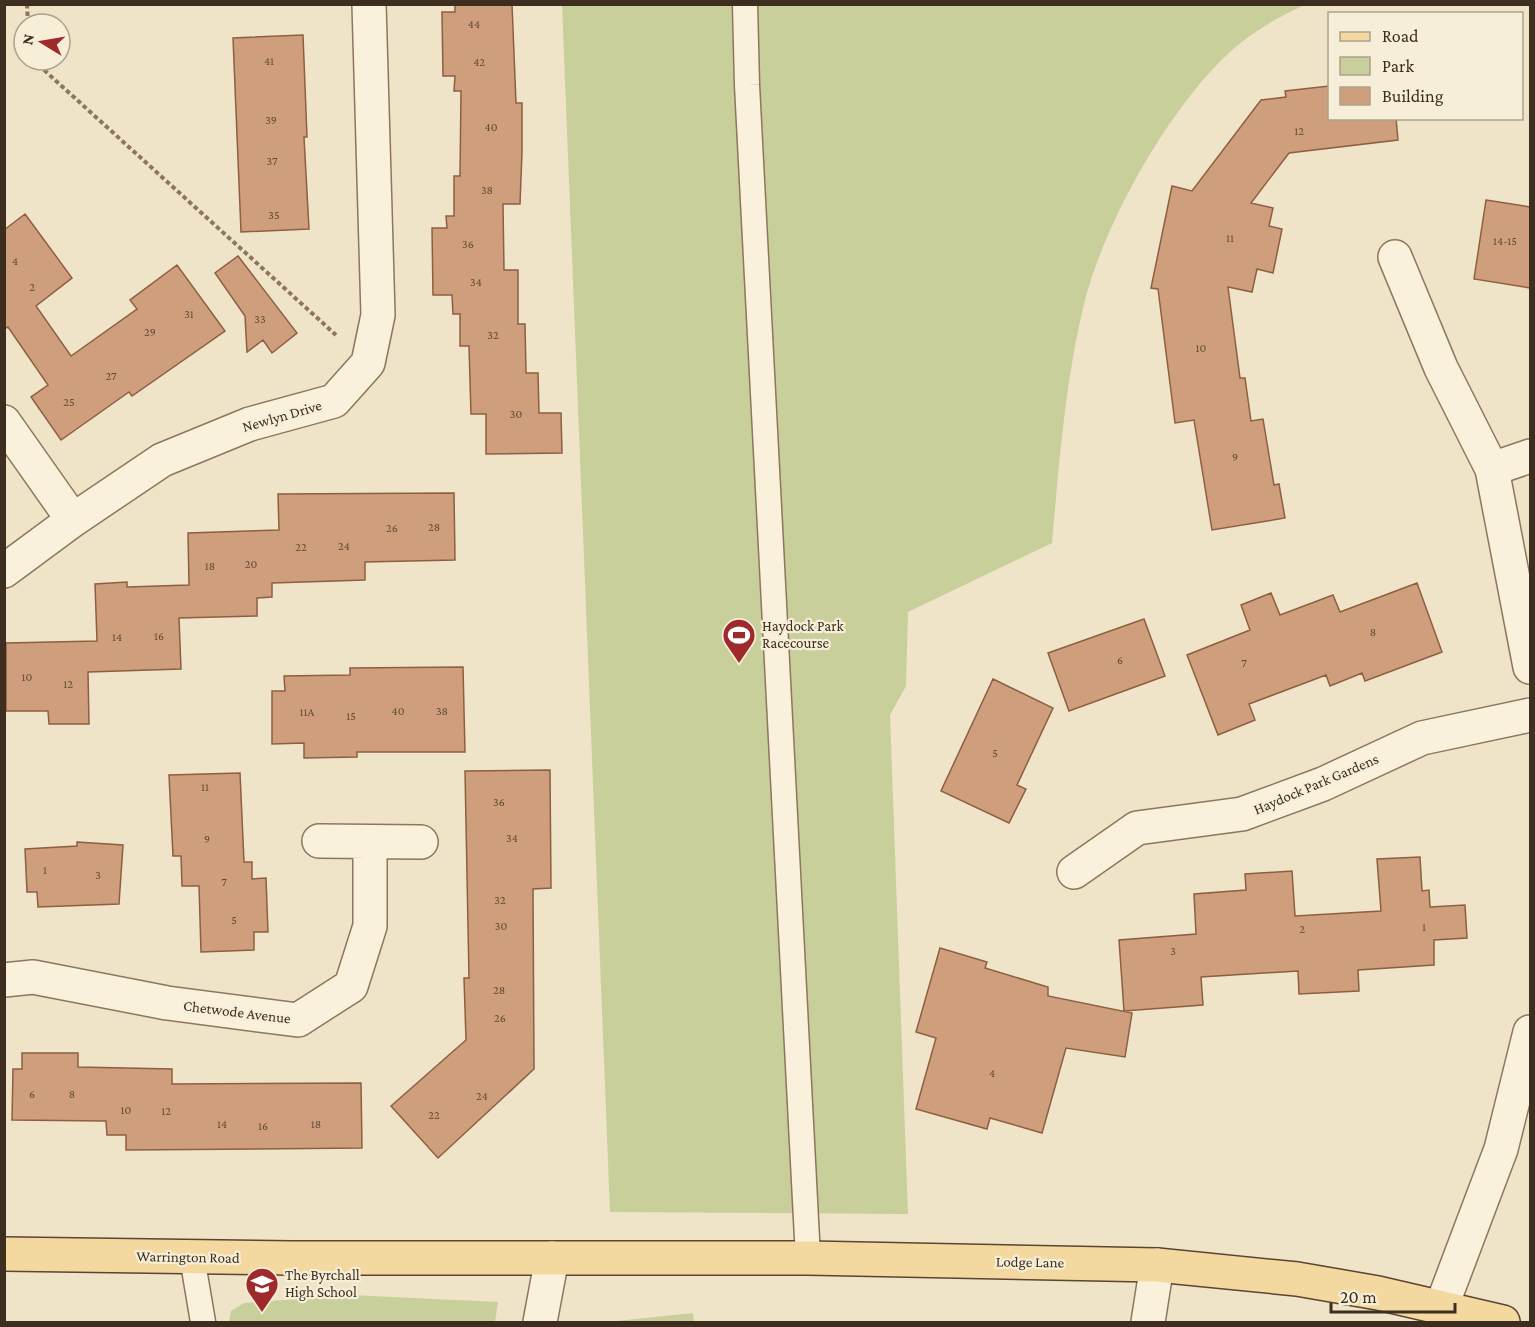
<svg xmlns="http://www.w3.org/2000/svg" width="1535" height="1327" font-family="'Crimson Pro',serif">
	<style>
		.green { fill: #c9cf9b }
		.building { fill: #cf9f7d; stroke: #8d5f41; stroke-width: 1.5 }
		.lines { fill: none; stroke-linecap: round; stroke-linejoin: round }
		.service-casing { stroke: #8d765c; stroke-width: 27 }
		.minor-casing { stroke: #8d765c; stroke-width: 36 }
		.primary-casing { stroke: #5b4430; stroke-width: 36 }
		.path { stroke: #8d765c; stroke-width: 4; stroke-dasharray: 4.5 3; stroke-linecap: butt }
		.service { stroke: #faf1dc; stroke-width: 24 }
		.minor { stroke: #faf1dc; stroke-width: 33 }
		.primary { stroke: #f3d9a0; stroke-width: 33 }
		.labels { text-anchor: middle; stroke-width: 4.5; stroke-linejoin: round; paint-order: stroke }
		.number-label { font-size: 12px; fill: #624a37 }
		.street-label { font-size: 15px; fill: #3d2e20; stroke: #f7eed8 }
		.poi-label { font-size: 15px; fill: #3d2e20; stroke: #f7eed8; text-anchor: start }
	</style>
	<rect width="100%" height="100%" fill="#f0e4c8"/>
	<path class="green" d="M562,5H1304C1279,17 1253,31 1231,51C1169,107 1104,223 1084,304C1065,382 1059,464 1052,543L908,612L906,686L890,715L908,1214L610,1212Z
		M351,1295L498,1302L495,1322H229L231,1311L244,1303Z
		M693,1313L694,1322H607Z"/>
	<path class="building" d="M455,4H512L516,103H522V152L520,204H503L504,270H518V324H525L526,373H538L539,413H561L562,453L486,454V414H471L469,346H460V314H453L452,295H433L432,228H447L446,216H454V176H460L461,91H454L455,76H443L442,12H455Z
		M303,35L307,137H304L309,229L241,232L233,38Z
		M1329,86V118H1396L1398,140L1289,153L1251,203L1273,208L1269,226L1282,229L1273,273L1257,269L1252,292L1228,287L1240,378H1245L1251,421L1263,419L1274,485L1279,484L1285,518L1212,530L1194,420L1175,423L1158,289L1151,288L1172,186L1192,191L1261,100L1286,97L1285,91Z
		M1486,200L1530,207V288L1474,279Z
		M25,214L72,278L36,306L71,356L137,309L130,300L177,265L225,331L132,396L129,392L61,440L31,397L48,385L8,327L4,329V230Z
		M238,256L297,333L272,353L263,340L247,352L245,316L215,273Z
		M454,493L455,560L365,562V580L272,583V597L257,598V616L179,618L181,669L88,672L89,724H49L48,711H6V643L97,641L95,584L127,582V587L189,585L188,533L279,530L278,494Z
		M1417,583L1442,652L1365,681L1362,673L1330,686L1326,675L1249,704L1255,720L1218,735L1187,655L1250,630L1241,605L1271,593L1280,615L1333,595L1340,612Z
		M1144,619L1165,676L1069,711L1048,653Z
		M463,667L465,752H357V757L304,758V743L272,744V691H285L284,676L350,675V668Z
		M993,679L1053,708L1017,785L1026,789L1009,823L941,791Z
		M550,770L551,888L533,889L534,1069L438,1158L391,1106L466,1040L464,978H469L465,771Z
		M240,773L244,862H252V879L266,878L268,932H254V950L201,952L199,886H182L181,856H173L169,775Z
		M77,842L123,845L119,904L38,907L37,892H27L25,849L77,846Z
		M1420,857L1422,891L1429,890L1430,907L1465,905L1467,938L1434,940V965L1358,970L1359,991L1299,994L1298,971L1201,977L1203,1005L1124,1011L1119,940L1196,934L1194,894L1246,890L1245,874L1292,871L1295,916L1381,911L1377,859Z
		M940,948L987,962L985,968L1048,987V996L1132,1013L1125,1057L1066,1048L1042,1133L990,1118L987,1129L916,1109L936,1038L916,1032Z
		M22,1053H78V1067L172,1069V1084L361,1083L362,1148L126,1150V1135H107L106,1121L12,1120L13,1069H22Z"/>
	<g class="lines">
		<defs>
			<path id="service" d="M745,4L747,85L808,1258
				M192,1257L203,1322"/>
			<path id="minor" d="M1395,257L1441,368L1492,469L1530,667
				M4,422L73,520
				M1492,469L1530,456
				M4,571L73,520L162,460L250,424L334,401L368,363L378,315L369,4
				M319,841L421,842
				M1074,872L1137,828L1242,814L1323,784L1422,738L1530,715
				M4,980L33,977L167,1003L298,1020L351,986L370,926V842
				M1441,1308L1501,1149L1530,1032
				M540,1322L552,1258
				M1148,1322L1157,1265"/>
			<path id="primary" d="M4,1254L292,1258H808L1157,1265L1297,1279L1378,1293L1503,1322"/>
		</defs>
		<use href="#service" class="service-casing"/>
		<use href="#minor" class="minor-casing"/>
		<use href="#primary" class="primary-casing"/>
		<path class="path" d="M27,4L28,24
			M33,60L336,335"/>
		<use href="#service" class="service"/>
		<use href="#minor" class="minor"/>
		<use href="#primary" class="primary"/>
	</g>
	<defs>
		<symbol id="stadium-pin" viewBox="-11 -11 22 30"><path d="M0 17L-7.5 6A9.5 9.5 0 1 1 7.5 6Z" fill="#9e2a2b" stroke="#f7eed8"/><path d="M0-5a6.5 5 0 1 0 0 10a6.5 5 0 1 0 0-10ZM-3.5-1.8h7v3.6h-7Z" fill="#fff"/></symbol>
		<symbol id="school-pin" viewBox="-11 -11 22 30"><path d="M0 17L-7.5 6A9.5 9.5 0 1 1 7.5 6Z" fill="#9e2a2b" stroke="#f7eed8"/><path d="M0-5L7-2L0 1L-7-2ZM-4 1L0 2.5L4 1V4Q0 6-4 4Z" fill="#fff"/></symbol>
	</defs>
	<g fill-rule="evenodd">
		<use href="#stadium-pin" x="720" y="616" width="38" height="52"/>
		<use href="#school-pin" x="243" y="1265" width="38" height="52"/>
	</g>
	<g class="labels">
		<g class="number-label">
			<text x="474" y="28">44</text>
			<text x="269" y="65">41</text>
			<text x="479" y="66">42</text>
			<text x="271" y="124">39</text>
			<text x="491" y="131">40</text>
			<text x="1299" y="135">12</text>
			<text x="272" y="165">37</text>
			<text x="487" y="194">38</text>
			<text x="274" y="219">35</text>
			<text x="1230" y="242">11</text>
			<text x="1505" y="245">14-15</text>
			<text x="468" y="248">36</text>
			<text x="15" y="265">4</text>
			<text x="476" y="286">34</text>
			<text x="32" y="291">2</text>
			<text x="189" y="318">31</text>
			<text x="260" y="323">33</text>
			<text x="150" y="336">29</text>
			<text x="493" y="339">32</text>
			<text x="1201" y="352">10</text>
			<text x="111" y="380">27</text>
			<text x="69" y="406">25</text>
			<text x="516" y="418">30</text>
			<text x="1235" y="461">9</text>
			<text x="434" y="531">28</text>
			<text x="392" y="532">26</text>
			<text x="344" y="550">24</text>
			<text x="301" y="551">22</text>
			<text x="251" y="568">20</text>
			<text x="210" y="570">18</text>
			<text x="1373" y="636">8</text>
			<text x="159" y="640">16</text>
			<text x="117" y="641">14</text>
			<text x="1120" y="664">6</text>
			<text x="1244" y="667">7</text>
			<text x="27" y="681">10</text>
			<text x="68" y="688">12</text>
			<text x="398" y="715">40</text>
			<text x="442" y="715">38</text>
			<text x="307" y="716">11A</text>
			<text x="351" y="720">15</text>
			<text x="995" y="757">5</text>
			<text x="205" y="791">11</text>
			<text x="499" y="806">36</text>
			<text x="512" y="842">34</text>
			<text x="207" y="843">9</text>
			<text x="45" y="874">1</text>
			<text x="98" y="879">3</text>
			<text x="224" y="886">7</text>
			<text x="500" y="904">32</text>
			<text x="234" y="924">5</text>
			<text x="501" y="930">30</text>
			<text x="1424" y="931">1</text>
			<text x="1302" y="933">2</text>
			<text x="1173" y="955">3</text>
			<text x="499" y="994">28</text>
			<text x="500" y="1022">26</text>
			<text x="992" y="1077">4</text>
			<text x="32" y="1098">6</text>
			<text x="72" y="1098">8</text>
			<text x="482" y="1100">24</text>
			<text x="126" y="1114">10</text>
			<text x="166" y="1115">12</text>
			<text x="434" y="1119">22</text>
			<text x="222" y="1128">14</text>
			<text x="316" y="1128">18</text>
			<text x="263" y="1130">16</text>
		</g>
		<g class="street-label">
			<text transform="translate(282 416) rotate(-16)" y="5">Newlyn Drive</text>
			<text transform="translate(1316 784) rotate(-23)" y="5">Haydock Park Gardens</text>
			<text transform="translate(237 1012) rotate(7)" y="5">Chetwode Avenue</text>
			<text transform="translate(188 1257) rotate(1)" y="5">Warrington Road</text>
			<text transform="translate(1030 1262) rotate(1)" y="5">Lodge Lane</text>
		</g>
		<g class="poi-label">
			<text x="762" y="631">Haydock Park<tspan x="762" dy="17">Racecourse</tspan></text>
			<text x="285" y="1280">The Byrchall<tspan x="285" dy="17">High School</tspan></text>
		</g>
	</g>
	<rect width="1535" height="1327" fill="none" stroke="#3d2e20" stroke-width="12"/>
	<rect x="1328" y="12" width="195" height="108" fill="#f7eed8" stroke="#ada18e" stroke-width="1.5"/>
	<rect x="1340" y="32" width="30" height="9" fill="#f3d9a0" stroke="#ada18e" stroke-width="1.5"/>
	<text x="1382" y="42" font-size="18" fill="#3d2e20">Road</text>
	<rect x="1340" y="57" width="30" height="18" fill="#c9cf9b" stroke="#ada18e" stroke-width="1.5"/>
	<text x="1382" y="72" font-size="18" fill="#3d2e20">Park</text>
	<rect x="1340" y="87" width="30" height="18" fill="#cf9f7d" stroke="#ada18e" stroke-width="1.5"/>
	<text x="1382" y="102" font-size="18" fill="#3d2e20">Building</text>
	<g transform="translate(42 42) rotate(281)"><circle r="28" fill="#f7eed8" stroke="#ada18e" stroke-width="1.5"/>
	<path d="M0-4.5L10 22L0 15L-10 22Z" fill="#9e2a2b"/>
	<text y="-9" font-size="16" font-weight="bold" text-anchor="middle" fill="#3d2e20">N</text>
	</g>
	<path d="M1331 1303v9h124v-9" fill="none" stroke="#3d2e20" stroke-width="3"/>
	<text x="1340" y="1303" font-size="18" fill="#3d2e20" stroke="#f7eed8" stroke-width="4.5" paint-order="stroke">20 m</text>
</svg>
